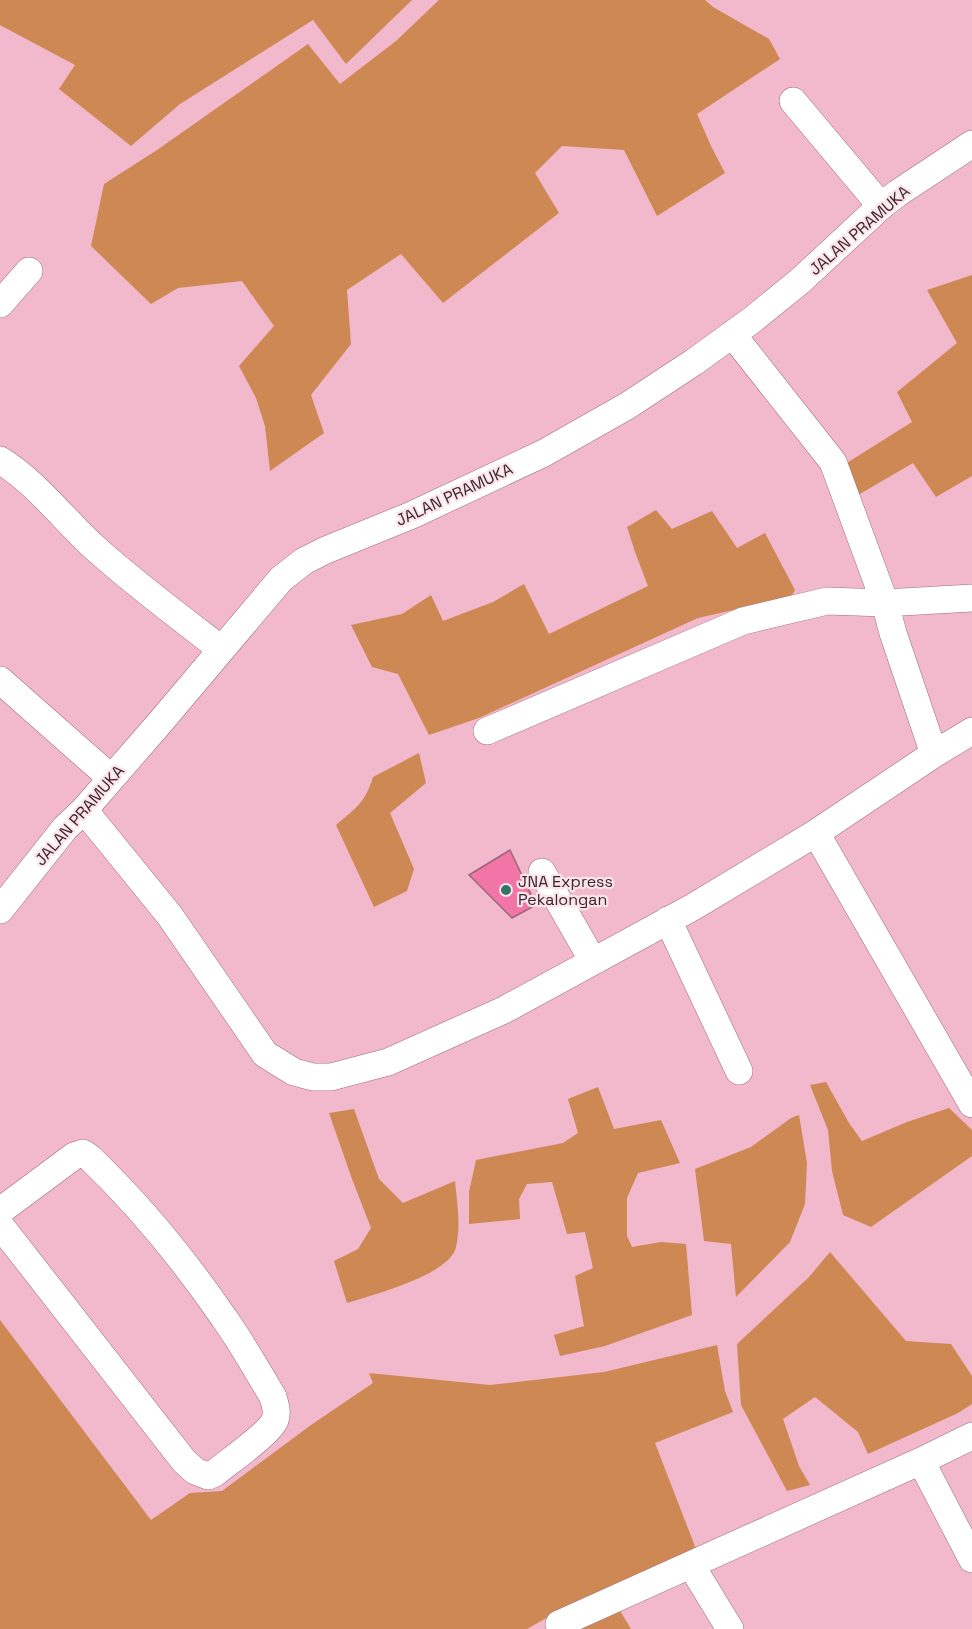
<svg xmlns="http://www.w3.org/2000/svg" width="972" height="1629" font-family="'Space Grotesk',sans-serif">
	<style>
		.green { fill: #cd8853 }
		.building { fill: #f175a7; stroke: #9b6679; stroke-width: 1.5 }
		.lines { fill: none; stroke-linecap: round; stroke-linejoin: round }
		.street-casing { stroke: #a06b7e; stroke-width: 28 }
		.street { stroke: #fff; stroke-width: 27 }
		.poi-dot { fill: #337667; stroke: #fce4eb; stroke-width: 2 }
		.labels { text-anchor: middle; stroke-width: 4.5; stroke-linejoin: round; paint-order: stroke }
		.street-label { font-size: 16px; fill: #3a242c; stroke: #fce4eb }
		.poi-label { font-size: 16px; fill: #3a242c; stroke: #fce4eb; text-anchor: start }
	</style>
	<rect width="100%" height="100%" fill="#f2b8cb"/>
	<path class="green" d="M0,0H412L346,64L313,20L180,104L131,146L59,89L75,65L0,25Z
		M439,0H705L713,7L769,39L780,59L697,114L711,146L725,173L657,216L624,150L562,146L535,173L559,213L443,303L401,254L347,290L351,344L311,395L324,433L270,471L265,426L256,398L239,366L274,326L242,281L178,288L151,304L91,246L104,184L157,150L308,44L340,84L396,41Z
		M972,275V476L936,497L913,463L853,498L842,466L912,422L897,392L957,343L927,290Z
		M656,510L672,529L712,511L737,548L765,533L795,590L791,597L698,618L479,718L429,735L398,674L372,667L351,625L402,614L431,595L443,621L493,602L524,584L549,634L648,586L635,552L627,527Z
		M419,753L426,783L390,813L414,869L407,891L374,907L336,825C356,808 365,803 373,777Z
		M826,1082L849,1123L862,1141L907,1122L949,1108L972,1130V1156L871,1227L843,1215L832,1171L828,1130L810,1085Z
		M598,1087L614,1129L661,1120L680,1163L638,1173L627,1198V1236L632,1247L661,1242L686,1244L692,1315L605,1346L560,1356L554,1335L584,1326L575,1276L593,1268L585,1232L567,1234L552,1182L527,1184L519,1199L520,1219L469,1224V1192L476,1160L563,1143L578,1133L568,1099Z
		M354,1109L379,1179L403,1203L455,1181C457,1202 461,1226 456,1247C450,1275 372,1295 347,1303L334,1261L358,1249L371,1228L352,1179L329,1113Z
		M799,1115L807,1163L805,1204L790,1242L736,1297L731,1244L704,1241L695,1169L751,1147L791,1118Z
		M830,1252L906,1341L951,1344L972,1376V1404L958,1413L868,1454L858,1432L815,1397L783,1419L799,1466L810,1485L787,1491L741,1405L737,1344L809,1277Z
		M0,1320L151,1520L190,1493L222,1491L311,1425L373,1383L369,1373L490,1385L604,1372L717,1345L725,1391L733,1412L655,1443L696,1549L555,1613L527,1629H0Z
		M619,1609L631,1629H574Z"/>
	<path class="building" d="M510,850L536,905L512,918L469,875Z"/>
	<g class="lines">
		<defs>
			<path id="street" d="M793,101L881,206
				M0,304L29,271
				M732,334L833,462L885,603L893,633L934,754
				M0,460C37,483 63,519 95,548C135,584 178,616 221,649
				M0,680L111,778
				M487,731L743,621L827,601L885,603L972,598
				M84,810L170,916L265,1054L294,1072L313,1077H331L388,1062L504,1010L693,907L816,833L934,754L972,731
				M816,833L972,1104
				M542,872L593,961
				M0,910L65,828L84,810L163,719L281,579L304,561L326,550L412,515L544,453L627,406L694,362L752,320L800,281L881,206L898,193L972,144
				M668,920L739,1071
				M0,1211L74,1156L83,1153L90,1158C140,1206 185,1261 224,1318C242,1343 257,1370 273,1397C275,1404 278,1412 275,1420C269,1434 228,1462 215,1473L208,1476L195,1471L184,1461L0,1225
				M921,1461L972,1559
				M691,1565L730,1629
				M559,1624L921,1461L972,1436"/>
		</defs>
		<use href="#street" class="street-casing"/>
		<use href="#street" class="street"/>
	</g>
	<circle class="poi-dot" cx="506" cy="890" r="6"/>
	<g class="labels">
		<g class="street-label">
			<text transform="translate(859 230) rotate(-41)" y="6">JALAN PRAMUKA</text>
			<text transform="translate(454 494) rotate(-25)" y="6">JALAN PRAMUKA</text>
			<text transform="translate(79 815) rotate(-49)" y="6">JALAN PRAMUKA</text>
		</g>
		<g class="poi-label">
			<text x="518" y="887">JNA Express<tspan x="518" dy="18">Pekalongan</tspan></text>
		</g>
	</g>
</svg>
